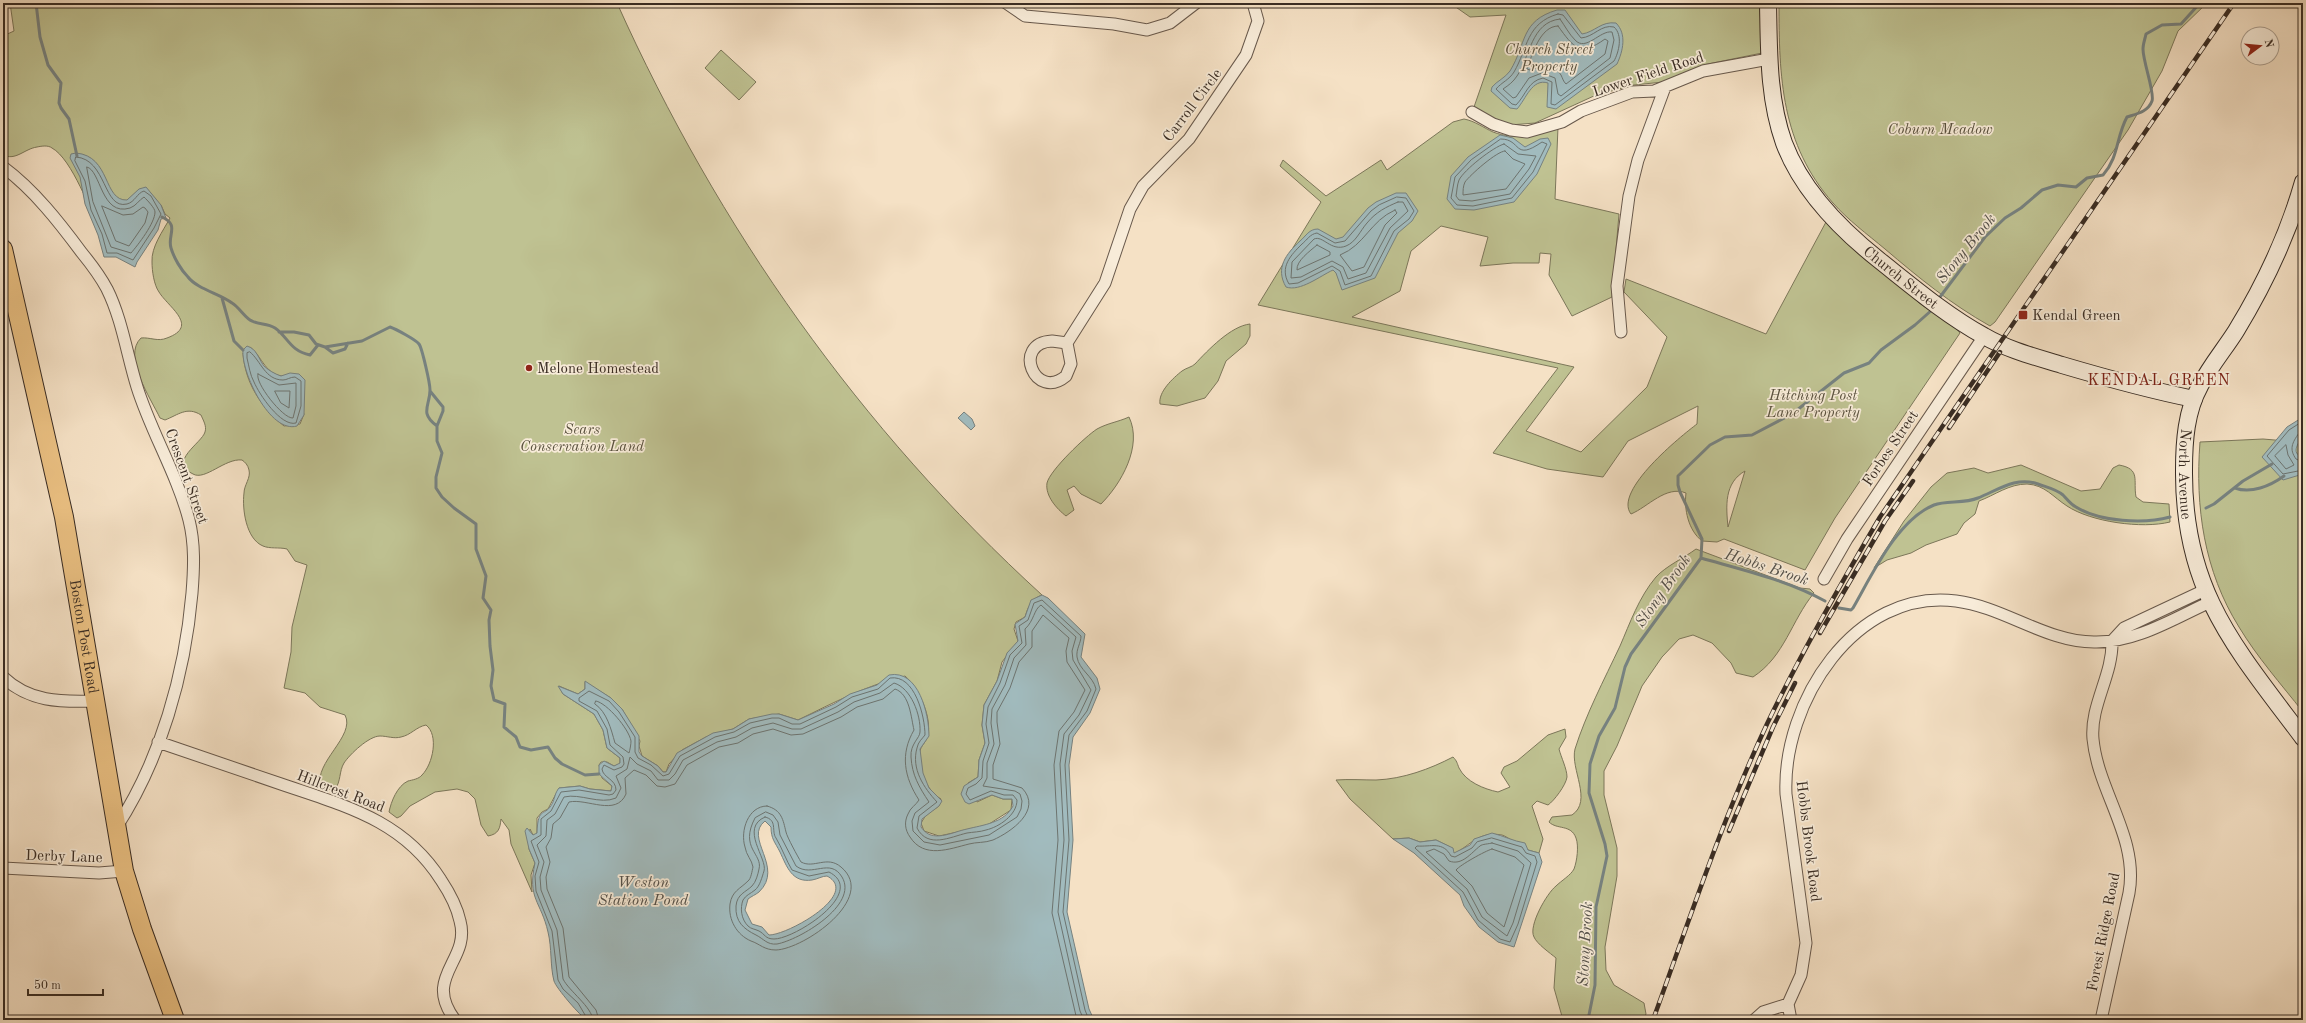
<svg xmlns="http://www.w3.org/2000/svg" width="2306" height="1023" font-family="'Old Standard TT',serif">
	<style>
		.green { fill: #bfc292; stroke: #7c775a; fill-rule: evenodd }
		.water { fill: #a1bbbe; stroke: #778280; fill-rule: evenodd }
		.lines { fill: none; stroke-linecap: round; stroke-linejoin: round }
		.shore { stroke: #6d7470; stroke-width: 1 }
		.stream { stroke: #778280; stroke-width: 3 }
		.street-casing { stroke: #68594c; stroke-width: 13 }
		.secondary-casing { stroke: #392c23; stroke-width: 18 }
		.primary-casing { stroke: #392c23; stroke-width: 20 }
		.street { stroke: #f8ecd9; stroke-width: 11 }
		.secondary { stroke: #f8ecd9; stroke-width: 16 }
		.primary { stroke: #eac082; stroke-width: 18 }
		.rail-casing { stroke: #392c23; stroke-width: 4.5 }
		.rail { stroke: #f8ecd9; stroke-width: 3; stroke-dasharray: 9; stroke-linecap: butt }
		.poi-dot { fill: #8f2418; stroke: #f8ecd9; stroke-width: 1.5 }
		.labels { text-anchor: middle; stroke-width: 3.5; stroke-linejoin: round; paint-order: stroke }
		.park-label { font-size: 15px; font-style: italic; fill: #5a523f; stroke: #f8ecd9 }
		.street-label { font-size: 15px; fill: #392c23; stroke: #f8ecd9 }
		.poi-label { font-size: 15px; fill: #392c23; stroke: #f8ecd9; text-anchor: start }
		.water-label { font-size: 16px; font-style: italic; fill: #53504a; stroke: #f8ecd9 }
		.neighbourhood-label { font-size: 16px; letter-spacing: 1px; fill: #7a1f14; stroke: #f8ecd9 }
	</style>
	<rect width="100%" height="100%" fill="#f5e1c5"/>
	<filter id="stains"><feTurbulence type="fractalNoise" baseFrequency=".005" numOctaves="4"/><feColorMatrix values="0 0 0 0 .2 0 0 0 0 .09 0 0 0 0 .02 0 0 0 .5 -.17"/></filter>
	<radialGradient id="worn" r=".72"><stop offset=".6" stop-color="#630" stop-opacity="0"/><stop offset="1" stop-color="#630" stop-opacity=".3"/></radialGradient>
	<path class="green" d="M10,3H617C718,228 860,429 1042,595C1031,599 1028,607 1025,617L1016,622L1014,629L1018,641L1002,662L997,681L984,705L982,725L985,743L979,760L978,777L968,783L977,802L992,795L1003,799H1012L1011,810L986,826L939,836L924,831L921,823L926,815L939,806L941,799C926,790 917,768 920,751C921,746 924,744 926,740C935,722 919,688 905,676C867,685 833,703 798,720L779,714L749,719L733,729L706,737L682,750L669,764L666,772H663L658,766L642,756L639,746L640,741L622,709L611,698L585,682V689L578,694L559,686L563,694L594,714L603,730L607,748L620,758V764L614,766L607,762H601L599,765L602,778L612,786L611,791L590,789L580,786L559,788L548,809L542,812L537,818V833L535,835H533L530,829L529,849L535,863L531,875L532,892L511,844L509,830L501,819C500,828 499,834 488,836L481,825L475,799L468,792L457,789L435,792L410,806L401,816L397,818L389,812C391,802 397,786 408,781C412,780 419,779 422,775C433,764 439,735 426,725C416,727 411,735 401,737C394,739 387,736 380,736C369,736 350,754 344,763C339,771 341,782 335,789H328L321,786C313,763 356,736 345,715L320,707L305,693L284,688L291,652L292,627L307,565L295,561L287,549C279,547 270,549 263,546C246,539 242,509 244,493C244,485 251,478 249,470C248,465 245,462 242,460C225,458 205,481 193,474C167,462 202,443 205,432C207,426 203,420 201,415C187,406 178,415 165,420L160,418C151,399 122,356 141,338C150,337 158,342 167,338C200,326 168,307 159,292C154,285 152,271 152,262C151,247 163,231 170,218L165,214L161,205L101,233C91,212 72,159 52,148C48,145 42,146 37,147C24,149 16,161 3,155V36L14,31ZM250,347C262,356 266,377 285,376L304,414L300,424L284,426C261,407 245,383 243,353Z
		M1450,3H1676V7H1760L1762,53L1703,65L1663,82L1634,85L1596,95L1535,123L1510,125L1495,121L1474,107L1506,15L1470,17Z
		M1779,3H2207L2178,31L2162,71L2128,130L1995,322L1990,326C1951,304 1919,278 1885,249C1867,234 1848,220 1833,203C1781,144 1779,77 1779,3Z
		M721,50L756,82L739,100L705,68Z
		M1464,119C1475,121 1484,128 1493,132C1516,141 1536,133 1558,127L1555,199L1619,214L1612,297L1572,316L1549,275L1551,254L1540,253L1539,263H1513L1480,266L1488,237L1441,226L1411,251L1400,291L1352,317L1574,367L1526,431L1581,452L1647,387L1667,337L1624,292L1626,279L1766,334L1826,222L1910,292L1919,303L1938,316L1949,320L1960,333L1835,518L1805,570L1724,539L1717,542L1702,541C1688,530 1684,509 1686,493C1666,485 1648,507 1631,514C1613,491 1681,436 1697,424L1698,406L1628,441L1603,477L1547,469L1493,453L1558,368L1258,305L1321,202L1280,166L1283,160L1326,196L1381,160L1387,170L1453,122ZM1745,471L1728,527C1726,506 1724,483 1745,471Z
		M1250,324V336L1246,344L1226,361L1218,381L1205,398L1177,406L1160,404C1158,392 1173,378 1182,371C1186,368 1192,367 1195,364C1208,350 1231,326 1250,324Z
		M1129,417C1143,446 1121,484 1101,504L1081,494L1074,486L1067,490L1074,510L1066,516C1057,509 1045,496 1047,483C1050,470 1086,436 1097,429C1108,423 1118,422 1129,417Z
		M2303,434V712C2281,684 2257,657 2239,627C2204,571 2195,507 2200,442L2263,439L2298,442Z
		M2021,465L2081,491L2100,489L2113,468L2119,465C2141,469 2133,480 2136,497L2143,502L2169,504L2170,522C2142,529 2091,522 2067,506C2053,497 2045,485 2027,484C2009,484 1995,495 1979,501L1975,514L1964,523L1957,534L1926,545L1911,553L1887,560L1874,568L1904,521L1931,487L1947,473L1974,468L1988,473Z
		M1696,549L1800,588L1810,589L1814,593C1791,621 1785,656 1753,677L1736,673L1731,663L1712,643L1693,635L1679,639L1662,657L1642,686L1617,746L1604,771V795L1617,848V876L1605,947L1606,970L1614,985L1644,1003L1646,1014L1643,1020H1563L1554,988L1556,958C1550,953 1537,944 1534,937C1528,926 1547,893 1556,886C1561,881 1571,875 1574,869C1577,861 1579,846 1576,838C1571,824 1557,830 1549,822L1552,817L1572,815C1593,801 1570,769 1575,749C1586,714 1604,680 1620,646C1630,623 1639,597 1656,577C1666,566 1684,558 1696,549Z
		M1565,729L1566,737L1559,749C1561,757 1567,769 1567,777C1566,785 1554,801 1548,805L1537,801L1532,806L1543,839L1539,853L1528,850L1519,842C1512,842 1508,837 1502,835C1479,831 1472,844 1454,854L1450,847L1436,840L1420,842L1409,838L1393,839L1350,799L1336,780C1349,779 1363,780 1376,780C1403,779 1430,769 1453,757C1457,761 1457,763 1459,768C1466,782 1484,789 1498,792L1510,787L1501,773L1504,767L1517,761L1548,735Z"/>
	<path class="water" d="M1557,10H1565L1582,34C1595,32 1601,21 1616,23C1627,34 1623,51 1617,64L1556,109L1547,107L1548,83C1532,78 1526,99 1517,109L1510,108L1491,91L1492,87C1497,81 1505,78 1510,71C1527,43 1520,21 1557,10Z
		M1500,135L1513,138L1525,147L1540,139L1548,138L1551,144L1537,174L1514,202L1474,210L1455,209L1447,199L1451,176L1468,157Z
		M76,153C111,156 103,201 127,200L139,189L146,187L161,205L166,218L161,219L158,230L137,262L135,267L116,257H104L98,235L85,204L80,177L70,158L71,154Z
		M1396,193H1406L1418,211L1412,221L1398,233L1375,278L1342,290L1336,273L1333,270C1320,276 1300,292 1286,287C1275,268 1286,254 1300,241C1306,236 1309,229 1318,229L1336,239L1343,237L1368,208L1376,202Z
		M247,346C257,349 258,358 264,366C268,370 275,374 281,376L290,373L299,374L305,380L304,415L297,426C270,434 241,372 243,350Z
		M964,412L972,419L975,426L971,430L958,418Z
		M2303,417C2303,422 2304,429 2303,434C2300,443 2289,452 2303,458V474L2283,480L2262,457L2287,427Z
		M1042,595L1048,598L1085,634L1081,657L1097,678L1100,689L1090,713L1073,737L1069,765L1073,840L1067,912L1089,1009L1094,1020H587C581,1017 556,988 554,981C550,966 552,948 548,932C541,901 527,899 535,863L529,849L525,831L527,828L533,835L537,833C538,804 545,819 553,802C555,797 555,793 559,788L580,786L590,789L611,791L612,786L599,774V765L604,761L614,766L620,763V758L607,748L603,730L594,714L563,694L558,686L578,694L585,689V681L611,698L622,709L639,736V752L642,756L658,766L663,772H666L677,753L713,733L733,729L749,719L772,714H779L798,720L834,704L850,694L877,685L889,675C919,669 929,715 929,736L920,749L923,773L929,788L942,801L939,806L922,819L921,827C932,844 952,832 967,829C983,825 1004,823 1013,806L1012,799H1003L992,795L969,804L965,802L961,794L964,786L978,777L979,760L985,743L982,725L984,705L997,681L1007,653L1018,641L1015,624L1025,617L1031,600ZM765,821L771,827C771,839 775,842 780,852C787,867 792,883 812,880C818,879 822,876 827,876C861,894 788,935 769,935L762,927L752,924L745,910L748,899C752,896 755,895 759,892C785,867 743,838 765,821Z
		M1492,833C1504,836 1513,841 1525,843L1528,850L1539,853L1542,862L1514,947L1498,942L1479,927L1464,906L1460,895L1414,853L1393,839L1409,838L1420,842L1436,840L1453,848L1454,853L1470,845L1474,839Z"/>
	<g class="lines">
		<path class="shore" d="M1558,14L1563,15L1581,38C1594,37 1601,24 1614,27C1623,35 1619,52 1614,61L1555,105L1551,104L1552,82L1543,78C1528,81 1526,95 1516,105L1512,104L1496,89C1502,82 1509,80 1514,72C1528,48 1526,23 1558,14Z
			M1560,19C1565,26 1569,34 1575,40C1586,52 1600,30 1612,32L1614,40L1610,58L1561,96L1558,94L1555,78L1542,73L1529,78L1516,97L1513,98L1503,89C1509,85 1513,82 1517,76C1530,57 1531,22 1560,19Z
			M1558,26C1574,48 1580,57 1605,39L1608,41L1605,54L1566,84C1563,81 1563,79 1561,75C1554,64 1540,67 1530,70L1527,69C1532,55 1540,26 1558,26Z
			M1501,139C1522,139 1513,162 1542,142L1547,144L1533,172L1512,198L1473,206L1457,205L1451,198L1455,177L1471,160Z
			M1504,144L1518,154L1536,156L1529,169L1510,194L1472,201L1459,200L1456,196C1457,191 1457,185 1459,180C1464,170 1493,147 1504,144Z
			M1505,151L1513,159L1525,164L1506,189L1463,195C1463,191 1463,186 1465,182C1470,175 1497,151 1505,151Z
			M76,157C107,159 103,210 127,204C135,202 137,193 144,191L151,196L161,214L154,228L133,260L117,253H107L102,234L91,210L85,181L75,161Z
			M87,167C101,170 101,217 130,208C136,206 139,200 144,197C147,200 155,208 155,212C155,223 138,245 131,253L111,247L93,202Z
			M1397,197L1406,198L1414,211L1409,219L1394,231L1371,276L1345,285L1340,271L1332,266L1298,283L1289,284C1279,267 1291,255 1302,244C1307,240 1310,234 1317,233L1335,243L1345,241L1371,211L1379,205Z
			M1398,202H1403L1408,211L1390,228L1366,273L1348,279L1343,267L1332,261L1301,277L1291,278L1292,262L1314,239C1323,235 1331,252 1346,246C1356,242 1360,231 1367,223C1376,212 1386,207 1398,202Z
			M102,206L123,215L133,214L143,207L145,208L148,212L145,223L129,246L116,241Z
			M1395,210L1397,213L1385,225L1364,267L1352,271L1340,255C1365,245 1370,221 1395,210Z
			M1317,245L1330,252V255L1297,270C1296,261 1310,251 1317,245Z
			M250,352C261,361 265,380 283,380C287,380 290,377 295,377L301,381V406L296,423C281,427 259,394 254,382C250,375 249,366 247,358V353Z
			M258,374L279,385L296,383V406L293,418C283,419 254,382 258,374Z
			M275,391H290L289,408L281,403Z
			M2303,421L2289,430L2267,456L2283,474L2303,470
			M2303,432L2299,433C2292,443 2289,449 2296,459L2303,462
			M2286,445L2288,455L2294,465L2286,469L2275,456Z
			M596,701C607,703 629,729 631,741C631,744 630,750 629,753L615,743C611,729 607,712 595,704Z
			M767,806C782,810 783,820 786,832C787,837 798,857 801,862C814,869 827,855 841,867C878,898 804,949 776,950C764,950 760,944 751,941C737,935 728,920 730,904C732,891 740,889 748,881C751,879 752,871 753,867C752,860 746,855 745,847C740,831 748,806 767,806Z
			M766,812L773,815L778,822L780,835L796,866C812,878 830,857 842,877C859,905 799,940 777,944C767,945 764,939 756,935C744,929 735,922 736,906C737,894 746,892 752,886C756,882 758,874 759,869C763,854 739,848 755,818Z
			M765,817C778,820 771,831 776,838C782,848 786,860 792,870L809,876L829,872C868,892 795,939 774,939C765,939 765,934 759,931C755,929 751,929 748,926C741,919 740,908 743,900C746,895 750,894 755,890C760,886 762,877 764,871C768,859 739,828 765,817Z
			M1492,838L1522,847L1526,853L1535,856L1537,862L1518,924L1510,942L1500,939L1478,920L1463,892L1415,848L1417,846C1431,847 1443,841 1451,856L1455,857L1472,848L1477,842Z
			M1492,843L1518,851L1531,863L1513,923L1507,936L1482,917L1467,889L1426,852L1434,849L1444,854L1449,861C1462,866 1471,853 1480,846C1482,844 1489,844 1492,843Z
			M1492,849L1515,857L1524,865L1504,927L1487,913L1472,886L1456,870C1460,865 1485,851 1492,849Z
			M588,1020L578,1003L563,989L558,980L552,931L536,891L535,876L539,862L531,841L541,835V819L551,811L561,792L579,790L609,795L613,794L616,790C616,779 603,778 602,769L604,765L614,770L622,767L624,764L623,757L610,745L607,729L597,711L579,701V698L589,691L609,701L619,712L635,737V752L638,758L651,765L663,776L669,774L680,756L715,737L734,732L750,723L772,718H779L792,724H800L836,707L852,697L878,689L890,678C915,674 925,717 925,735C922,739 918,742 917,748C911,769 924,788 937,802L919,816L917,828C928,849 950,837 967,833C973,832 980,832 986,830C999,827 1017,815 1017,800L1013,795H1004L991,791L970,800L966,794L968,788L976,784L982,778L983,761L989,743L986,724L988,707L1000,683L1010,655L1022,643L1019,626L1028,620L1034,603L1042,600L1081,636C1081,643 1076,649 1077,657C1079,670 1093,676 1096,689L1087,711L1069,735L1065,765L1069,840L1063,912L1085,1010L1089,1020
			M593,1020C592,1007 569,991 563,979L557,930L541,890L540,877L544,862L537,845L546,836L547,820L555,814L564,797C580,793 600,805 616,798L621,788L616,776L627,769L630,757L637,764L651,771L658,780H669L675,774L683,760L717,742L736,737L752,728L773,723L792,729H801L838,712L854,702L880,693L894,683C911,688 921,715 920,732C920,738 910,744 911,757C912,775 919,787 929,802L915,813L912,821L913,831L924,842L940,845L989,835L1017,817L1021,809L1022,801L1020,794L1015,791L983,786L987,778V763L994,744L991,723L992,709L1005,685L1014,658L1026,645L1025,629C1034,621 1034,609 1041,605L1076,637L1072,651L1073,660L1091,690L1079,715L1064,734L1060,764L1064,840L1058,912L1080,1011L1084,1020
			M599,1020L596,1010L569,977L563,928L547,889L546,877L550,862L546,847L551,838L553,824L560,818L569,802C587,798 616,817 626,794L625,778L634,770L646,775L657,786L665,787L675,784L687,765L719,747L738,743L753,734L773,729L791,735L803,734L841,717L857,707L883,699L895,689C910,694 911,718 914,730C900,754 904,777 919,800C916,805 910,808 908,814C904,822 905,830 910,837C924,859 949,849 969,844C976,842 985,843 993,840C1011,832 1043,810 1022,788L993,779V765L1000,744L997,722V712L1010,688L1019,662L1032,647V631L1043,615L1069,638L1066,651L1067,662L1085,690L1074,712L1059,731L1054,765L1058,840L1052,913L1077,1020"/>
		<path class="stream" d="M36,3L40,37L48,65L61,83L59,103L61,108L69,119L77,156
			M162,217C180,225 167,235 171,248C174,258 181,270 188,277C197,289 221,294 232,303C239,307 246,319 252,321C260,325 267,323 275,328C288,337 290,351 310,355L318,345
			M1940,297L1985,237L2005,218L2021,208L2042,190L2058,185L2076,187L2087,178L2103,175C2119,157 2116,137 2127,117C2136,114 2148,112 2152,101C2155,93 2143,62 2143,49C2143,44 2145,39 2146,34L2162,25L2181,24L2200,3
			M222,298L234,341L243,350
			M279,332H294L309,335L316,344L325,347L333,353L345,349L348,343
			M325,347L362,341L390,327C396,329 416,340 419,344C422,348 430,383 430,390C430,406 419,413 437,426
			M430,391L443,407V411L437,426V441L442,453L436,477V488L442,497L454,508L476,524V549L486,576L483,598L491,610L489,620L490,646L493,670L491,686L494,700L505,704L504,727L516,737L520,747L531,750L548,747L555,758L562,764L585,775L599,774
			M2235,488C2251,494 2270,486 2284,476
			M2206,508L2214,504L2243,481L2272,464
			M1701,558C1743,570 1787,580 1825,601
			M1839,608L1851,610L1853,608C1872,575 1897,520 1934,505C1946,500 1964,504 1978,498C1998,490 2016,476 2038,484C2046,487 2056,489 2063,495C2067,499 2070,504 2076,507C2100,522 2144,524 2170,517
			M1588,1020L1595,985L1596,907L1607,856L1605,844L1589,793L1590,764L1599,736L1615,708L1625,667L1631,654L1701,558L1702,539L1680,492L1678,485V476L1710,445L1725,437L1752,435L1792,414L1844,373L1869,363L1881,350L1915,325L1933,309"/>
		<defs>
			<path id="street" d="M1006,3L1025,16L1114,24L1147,30L1170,23L1196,3
				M1472,112L1493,124L1511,130L1527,132L1562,122L1581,111L1632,92L1654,91L1703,71L1769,59
				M3,167C34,190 59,222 82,253C91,264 100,276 107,289C122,319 127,355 137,387C151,432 177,474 189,520C195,544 194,568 192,593C185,674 161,759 116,828
				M1621,332L1617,286L1629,196L1638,160L1665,87
				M1052,341L1067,343L1071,364L1066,376C1035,402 1011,343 1052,341Z
				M1067,343L1105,283L1130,209L1143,186L1189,139L1246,55L1258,21L1253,3
				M1824,579L1847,539L1984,336
				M2112,641L2124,628L2205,590
				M3,677C29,702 60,702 94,701
				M158,742C199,756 240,770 281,784C345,806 403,820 441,880C449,892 457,907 460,921C471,961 422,976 455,1020
				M3,868L99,873L124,871
				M1788,1004L1801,975L1806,943L1786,794C1782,703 1855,588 1956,601C2004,607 2046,642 2094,642C2135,643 2173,619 2210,602
				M1754,1020L1763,1012L1788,1004L1791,1020
				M2101,1020L2129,893C2139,838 2098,792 2093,739C2090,705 2113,675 2112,641"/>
			<g id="secondary">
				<path id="s1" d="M1768,3C1769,51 1768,98 1784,143C1802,191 1840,229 1879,260C1913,287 1946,315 1984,336C2008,350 2036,357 2062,365C2106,378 2149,390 2194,399"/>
				<path id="s2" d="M2303,182C2288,235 2264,285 2236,331C2224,350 2210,366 2200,386C2186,411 2184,442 2184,470C2183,591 2235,647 2303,738"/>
			</g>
			<g id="primary">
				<path id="s3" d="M3,249L64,517L124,871L142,929L175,1020"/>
			</g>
		</defs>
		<use href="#street" class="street-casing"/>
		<use href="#secondary" class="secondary-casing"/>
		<use href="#primary" class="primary-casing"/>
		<use href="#street" class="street"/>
		<use href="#secondary" class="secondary"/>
		<use href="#primary" class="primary"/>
		<defs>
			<path id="rail" d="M1949,428L2000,352
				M1820,633L1885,521L1913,481
				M1729,831L1773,727L1795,683
				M1653,1020C1689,921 1722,820 1767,724C1801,653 1840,585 1880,517L2234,3"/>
		</defs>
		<use href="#rail" class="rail-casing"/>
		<use href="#rail" class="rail"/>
	</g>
	<g class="poi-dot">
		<rect x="2018" y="310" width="10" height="10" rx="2"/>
		<circle cx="529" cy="368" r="4"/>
	</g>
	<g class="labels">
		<g class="park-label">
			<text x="1549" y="54">Church Street<tspan x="1549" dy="17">Property</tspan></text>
			<text x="1940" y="134">Coburn Meadow</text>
			<text x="1813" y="400">Hitching Post<tspan x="1813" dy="17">Lane Property</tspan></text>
			<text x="582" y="434">Sears<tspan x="582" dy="17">Conservation Land</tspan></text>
		</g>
		<g class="street-label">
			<text transform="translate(1648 74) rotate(-18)" y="5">Lower Field Road</text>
			<text transform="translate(1192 105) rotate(-53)" y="5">Carroll Circle</text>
			<text dy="5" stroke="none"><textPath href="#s1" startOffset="322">Church Street</textPath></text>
			<text transform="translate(1890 448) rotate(-56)" y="5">Forbes Street</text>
			<text dy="5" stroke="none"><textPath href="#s2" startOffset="320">North Avenue</textPath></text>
			<text transform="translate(187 476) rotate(70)" y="5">Crescent Street</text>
			<text dy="5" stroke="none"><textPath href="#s3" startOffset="396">Boston Post Road</textPath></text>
			<text transform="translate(341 791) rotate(21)" y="5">Hillcrest Road</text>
			<text transform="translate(1809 841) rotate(83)" y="5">Hobbs Brook Road</text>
			<text transform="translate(64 856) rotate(2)" y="5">Derby Lane</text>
			<text transform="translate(2103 932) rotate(-79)" y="5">Forest Ridge Road</text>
		</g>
		<g class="poi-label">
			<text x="2032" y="320">Kendal Green</text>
			<text x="537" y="373">Melone Homestead</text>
		</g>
		<g class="water-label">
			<text transform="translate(1965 248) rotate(-51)" y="6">Stony Brook</text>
			<text transform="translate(1767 566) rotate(18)" y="6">Hobbs Brook</text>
			<text transform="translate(1662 590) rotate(-55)" y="6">Stony Brook</text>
			<text x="643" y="887">Weston<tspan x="643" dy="18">Station Pond</tspan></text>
			<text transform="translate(1584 944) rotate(-87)" y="6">Stony Brook</text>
		</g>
		<g class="neighbourhood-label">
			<text x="2159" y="385">KENDAL GREEN</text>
		</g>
	</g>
	<rect width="2306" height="1023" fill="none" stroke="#f5e1c5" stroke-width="16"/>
	<rect x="4" y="4" width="2298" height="1015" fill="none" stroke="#392c23" stroke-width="2"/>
	<rect x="8" y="8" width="2290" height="1007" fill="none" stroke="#392c23"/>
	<g transform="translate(2260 46) rotate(74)"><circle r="19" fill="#f8ecd9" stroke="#ac9f90"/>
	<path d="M0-3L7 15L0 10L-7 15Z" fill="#8f2418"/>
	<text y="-6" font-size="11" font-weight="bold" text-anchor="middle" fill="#392c23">N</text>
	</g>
	<path d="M28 989v6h75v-6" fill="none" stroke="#392c23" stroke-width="2"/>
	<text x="34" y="989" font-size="12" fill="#392c23" stroke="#f8ecd9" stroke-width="3" paint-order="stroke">50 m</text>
	<rect width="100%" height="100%" filter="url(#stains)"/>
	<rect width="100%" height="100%" fill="url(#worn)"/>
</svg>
